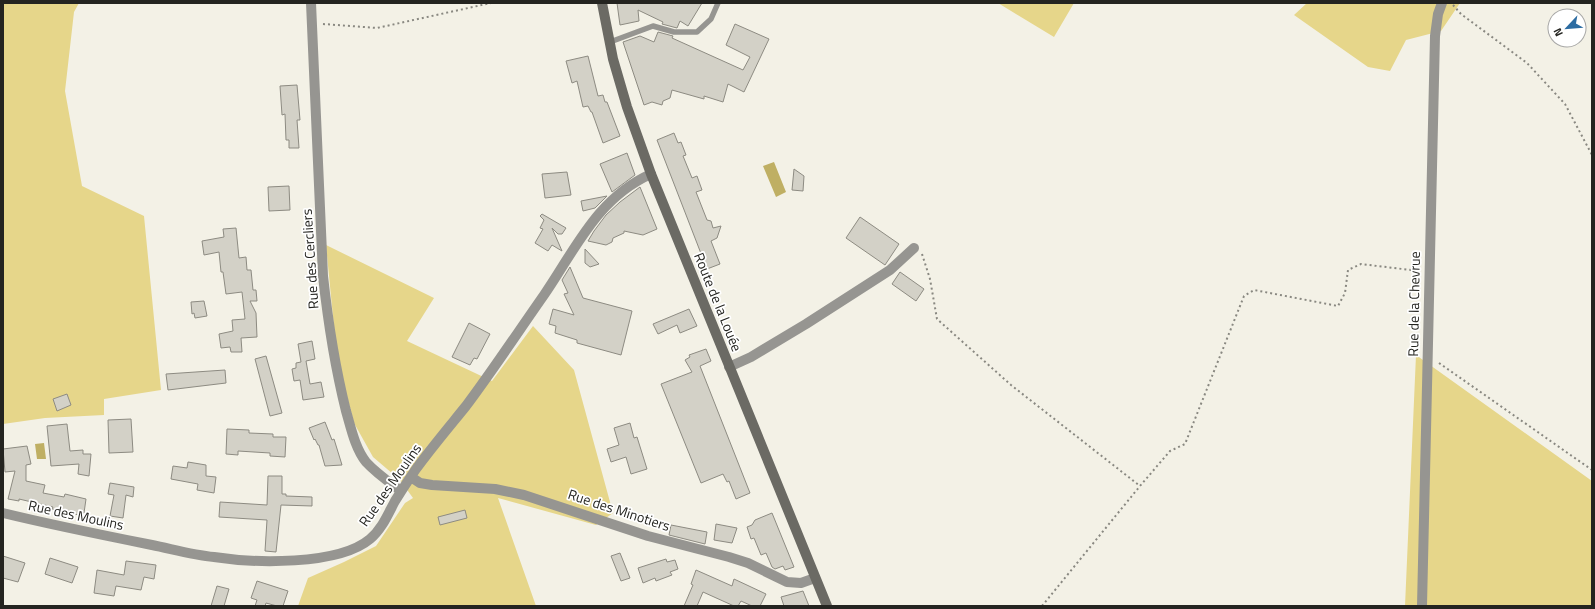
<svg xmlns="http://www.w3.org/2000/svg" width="1595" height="609" font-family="'Titillium Web',sans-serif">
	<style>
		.green { fill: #e6d68a }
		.water { fill: #bfaf63 }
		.building { fill: #d3d1c7; stroke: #8d8b82 }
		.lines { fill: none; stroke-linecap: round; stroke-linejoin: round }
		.path { stroke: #898881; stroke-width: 2; stroke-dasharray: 2 3; stroke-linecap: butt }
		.service { stroke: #969591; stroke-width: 5.5 }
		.minor { stroke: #969591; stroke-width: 10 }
		.secondary { stroke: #6b6a64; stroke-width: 10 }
		.labels { text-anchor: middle; stroke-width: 3.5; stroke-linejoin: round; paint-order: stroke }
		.street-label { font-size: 14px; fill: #242420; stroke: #fff }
	</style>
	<rect width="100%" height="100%" fill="#f3f1e6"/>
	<path class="green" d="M3,3H79L74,12L65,91L82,186L144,216L161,390L104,399V415L45,418L3,424Z
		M998,3H1074L1054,37Z
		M1307,3H1460L1441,31L1406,40L1390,71L1368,67L1294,15Z
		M326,245L434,298L407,341L492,381L533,326L574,370L613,513L596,525L498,498L536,606H298L308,578L344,562L376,546L405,503L413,498L400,480L373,457L354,423L337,358Z
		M1416,355L1592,481V606H1405Z"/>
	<path class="water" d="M774,162L786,192L776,197L763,166Z
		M44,443L46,459H37L35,444Z"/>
	<path class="building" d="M617,3H702L688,26L680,21L677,28L662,24L663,22L638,10L639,21L620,25Z
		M735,24L769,39L744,92L728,84L723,102L704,96V99L672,90L670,98L663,101L662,105L652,102L644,105L623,42L640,36L654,42L658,32L673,36L672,38L743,70L750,57L726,45Z
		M588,56L598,96L603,95L605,102H607L620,136L603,143L592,112H591L588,106L583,107L577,81L572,83L566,61Z
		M297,85L300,120H297L299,148H289V140H286L285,114L282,115L280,86Z
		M674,133L678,143L681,142L686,155L683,156L692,178L697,176L702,190L696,192L707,220L711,221L713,228L721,226L717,238L711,241L720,264L707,269L657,140Z
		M627,153L635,175L612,192L600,164Z
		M794,169L804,176L803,191L792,190Z
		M567,172L571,195L545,198L542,174Z
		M289,186L290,210L269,211L268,187Z
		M640,187L657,229L643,235L624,231V233L613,238L612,242L606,245L588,241L594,231L606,215L620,202Z
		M607,196L595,208L583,211L581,201Z
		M542,214L566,228L562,234H558L552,228L562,251L552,245L548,251L535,243L543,229L540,228L544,220L540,216Z
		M860,217L899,244L885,265L846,238Z
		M236,228L239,258L246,257L247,270H251L253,290H256L257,301H250L256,313L257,337L241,338L242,352H231L230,347L221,348L219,334L233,331L232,320L245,319L242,292L226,294L223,272H221L219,252L204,255L202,241L224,237L223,229Z
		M585,249L599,264L590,267L585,263Z
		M570,267L583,298L632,311L621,355L577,343V340L555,333L556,326L549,324L553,309L574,315L564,294L568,293L562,280Z
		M900,272L924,289L916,301L892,284Z
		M204,301L207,316L195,318L194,313L192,314L191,302Z
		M689,309L697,326L680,333L677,325L658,334L653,324Z
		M469,323L490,334L477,359L474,358L470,365L452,357Z
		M312,341L315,359L306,361L310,384L321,382L324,397L303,400L300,380L294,381L292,369L296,368V363L301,362L298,344Z
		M706,349L711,361L700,366L750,493L736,499L729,481L727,482L723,474L701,483L661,384L692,372L685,360L690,357L689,355Z
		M266,356L282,413L270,416L255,359Z
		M225,370L226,383L168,390L166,374Z
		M67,394L71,405L57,411L53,399Z
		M131,419L133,452L109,453L108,420Z
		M325,422L332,440L334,439L342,465L325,466L319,445H318L315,439L314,440L309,428Z
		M630,423L634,438L637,437L647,469L631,474L626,457L611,462L607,449L619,445L614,428Z
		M67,424L70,451L83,450V454H91L89,476L78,474L79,464L51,466L47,426Z
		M227,429L249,430V433L273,434V437H286L285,457L270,456V453L238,451V455L226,454Z
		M27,446L31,464L26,465V481L45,485L43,493L64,497L65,494L86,499L84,513L79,512V515L52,509L53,507L19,499V501L8,499L15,471L5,472L3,449Z
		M188,462L206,465V476L216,477L214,493L197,490L198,484L171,479L173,466L187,468Z
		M268,476H282V494H286V496L312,497V506L281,505L276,552L265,551L267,520L219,517L220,502L267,505Z
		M110,483L134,487L133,497L126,495L123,518L110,516L114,495L108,494Z
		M465,510L467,518L440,525L438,517Z
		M772,513L794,567L785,570L783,566L775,569L772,567L766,553L761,555L754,538L751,539L747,527L752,525L755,520Z
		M716,524L737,528L732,543L714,540Z
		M671,525L707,532L705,544L669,535Z
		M620,553L630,578L621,581L611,556Z
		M3,556L25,563L18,582L3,578Z
		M50,558L78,567L72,583L45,574Z
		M666,559L667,562L675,560L678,569L670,572L672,575L656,581L655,578L643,583L638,568Z
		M126,561L156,565L154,579L144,577L141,590L116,586L114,596L94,593L97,570L124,575Z
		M696,570L732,586L734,579L766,594L760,606H752L741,601L738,606H734L703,592L697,606H684L693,585L691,584Z
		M257,581L288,591L283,606H277L266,603L265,606H255L257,600L251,598Z
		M217,586L229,589L224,606H211Z
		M803,591L809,606H784L781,597Z"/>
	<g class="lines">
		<path class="path" d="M1453,5L1461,14L1527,63L1565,104L1592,155
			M323,24L377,28L491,3
			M922,254L930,279L937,319L1011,385L1140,486
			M1439,363L1592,470
			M1042,606L1140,486L1170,451L1185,444L1244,296L1254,290L1338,306L1345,293L1348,270L1361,264L1419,271"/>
		<path class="service" d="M610,42L653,26L674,32H697L711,19L718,3"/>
		<path class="minor" d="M311,3L323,276C328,322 335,367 346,411C351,428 355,448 366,462C376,473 389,482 401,491
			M729,367L751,357L806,324L890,270L914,248
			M411,477L420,483L432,485L495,489L524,495L648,536L729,557L748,563L787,582L801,583L815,578
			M3,513C52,525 102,535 152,545C172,549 193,555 214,557C253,563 338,566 370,539C382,529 388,514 395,501C402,490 409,479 416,469C432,447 449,427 466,406C493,370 518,332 544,295C575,250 597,198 651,174
			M1422,606L1435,36L1438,14L1442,3"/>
		<path class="secondary" d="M602,3L613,59L627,107L651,174L827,606"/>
	</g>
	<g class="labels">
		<g class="street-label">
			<text transform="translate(310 259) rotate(-94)" y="5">Rue des Cercliers</text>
			<text transform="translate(718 302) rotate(68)" y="5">Route de la Louée</text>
			<text transform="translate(1414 304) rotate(-89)" y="5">Rue de la Chevrue</text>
			<text transform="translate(390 485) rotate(-55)" y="5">Rue des Moulins</text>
			<text transform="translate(619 510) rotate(18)" y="5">Rue des Minotiers</text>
			<text transform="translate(76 515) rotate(12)" y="5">Rue des Moulins</text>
		</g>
	</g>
	<rect width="1595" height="609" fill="none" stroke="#242420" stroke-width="8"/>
	<g transform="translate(1567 28) rotate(244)"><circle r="19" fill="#ffffff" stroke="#a7a7a6"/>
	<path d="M0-3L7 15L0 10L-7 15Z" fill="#2c6ca2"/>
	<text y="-6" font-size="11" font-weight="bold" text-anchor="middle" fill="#242420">N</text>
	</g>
</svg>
